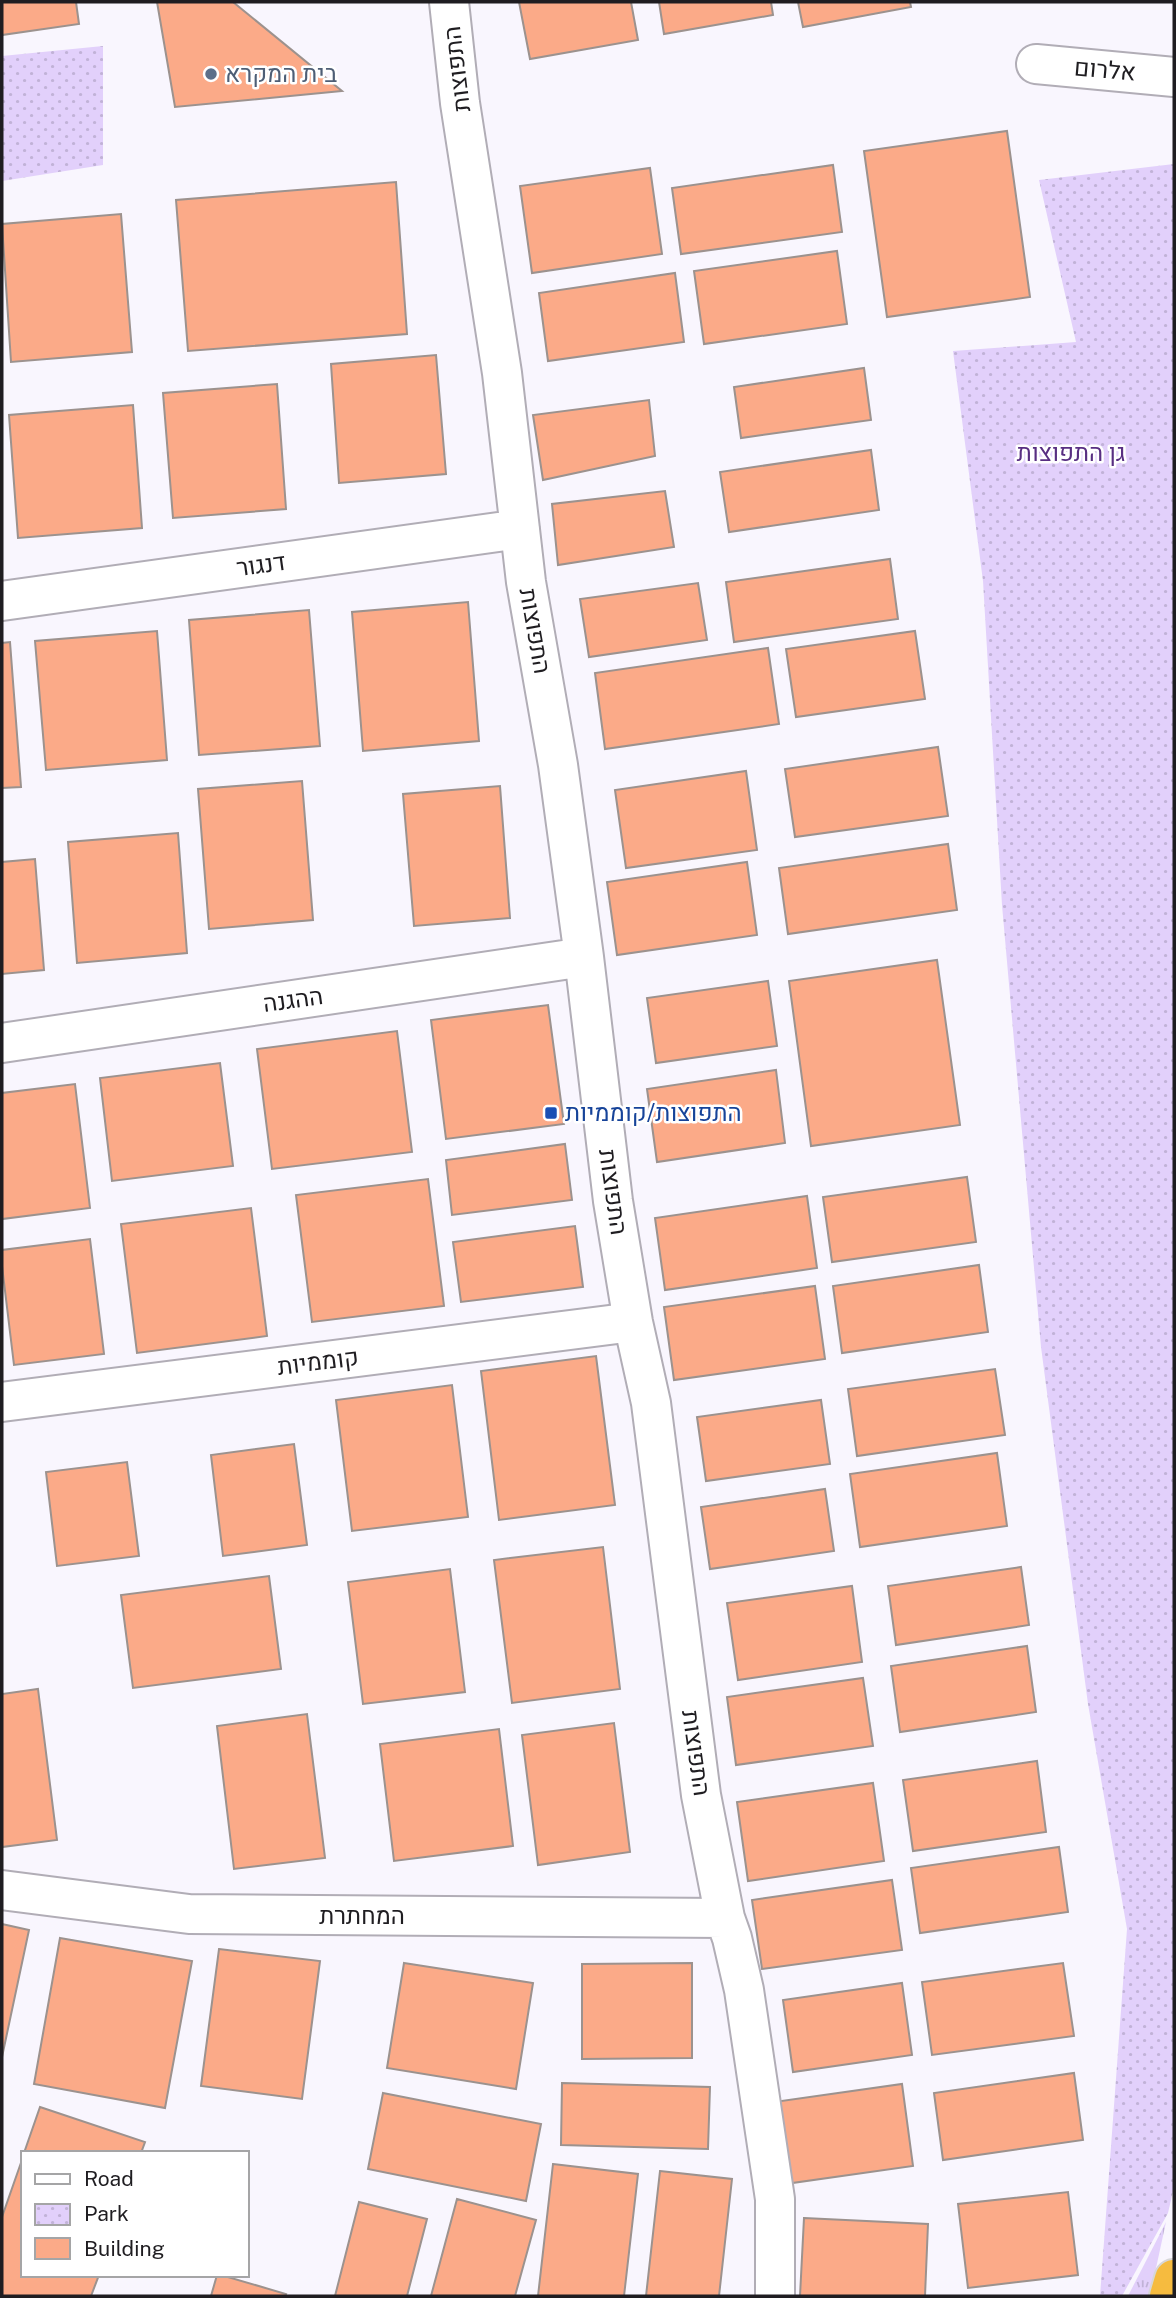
<svg xmlns="http://www.w3.org/2000/svg" width="1176" height="2298" font-family="'Public Sans',Heebo,sans-serif">
	<style>
		.grass { fill: url(#grass-tufts) }
		.park { fill: url(#park-dots) }
		.building { fill: #fbaa88; stroke: #9c928e; stroke-width: 2 }
		.lines { fill: none; stroke-linecap: round; stroke-linejoin: round }
		.minor-casing { stroke: #b1adb6; stroke-width: 42 }
		.highway-casing { stroke: #d7d6d7; stroke-width: 42 }
		.minor { stroke: #fff; stroke-width: 38 }
		.highway { stroke: #f6bb3f; stroke-width: 38 }
		.service-dot { fill: #5c6f8a; stroke: #fff; stroke-width: 2.5 }
		.transit-dot { fill: #1a4fb4; stroke: #fff; stroke-width: 2.5 }
		.labels { text-anchor: middle; stroke-width: 5; stroke-linejoin: round; paint-order: stroke }
		.street-label { font-size: 24px; fill: #1f1d21; stroke: #fff }
		.service-label { font-size: 24px; fill: #4e5e75; stroke: #fff; text-anchor: start }
		.park-label { font-size: 24px; fill: #582e82; stroke: #fff }
		.transit-label { font-size: 24px; fill: #164399; stroke: #fff; text-anchor: start }
	</style>
	<defs>
		<pattern id="grass-tufts" width="24" height="20" patternUnits="userSpaceOnUse" patternTransform="scale(1.75)"><rect width="24" height="20" fill="#e2d0fb"/><path d="M3 7l-1-3M5 7V3M7 7l1-3M15 17l-1-3M17 17v-4M19 17l1-3" fill="none" stroke="#c1b2d7"/></pattern>
		<pattern id="park-dots" width="8" height="8" patternUnits="userSpaceOnUse" patternTransform="scale(1.75)"><rect width="8" height="8" fill="#e2d0fb"/><path d="M2 2h.1M6 6h.1" fill="none" stroke="#c1b2d7" stroke-width="1.8" stroke-linecap="round"/></pattern>
	</defs>
	<rect width="100%" height="100%" fill="#f9f6fe"/>
	<path class="grass" d="M1166,2222L1150,2296H1128Z"/>
	<path class="park" d="M103,46V165L2,181V56Z
		M1174,164V2187L1168,2213L1122,2296H1100L1127,1929L1088,1704L1041,1347L1002,905L983,581L953,351L1076,342L1039,180Z"/>
	<path class="building" d="M2,2H76L79,24L2,35Z
		M157,2H233L342,91L175,107Z
		M519,2H631L638,40L530,59Z
		M659,2H771L773,15L664,34Z
		M798,2H910L911,7L803,27Z
		M1007,131L1030,297L887,317L864,151Z
		M833,165L842,232L681,254L672,188Z
		M650,168L662,254L532,273L520,186Z
		M396,182L407,334L188,351L176,200Z
		M121,214L132,352L11,362L2,224Z
		M837,251L847,324L704,344L694,271Z
		M675,273L684,342L548,361L539,293Z
		M436,355L446,474L339,483L331,364Z
		M864,368L871,420L741,438L734,387Z
		M277,384L286,509L173,518L163,393Z
		M649,400L655,456L543,480L533,415Z
		M133,405L142,528L18,538L9,415Z
		M871,450L879,510L729,532L720,472Z
		M665,491L674,547L558,565L552,504Z
		M890,559L898,619L734,642L726,582Z
		M698,583L707,640L589,657L580,599Z
		M468,602L479,741L363,751L352,612Z
		M309,610L320,746L199,755L189,620Z
		M157,631L167,760L46,770L35,641Z
		M915,631L925,699L796,717L786,649Z
		M10,642L21,787L2,788V643Z
		M768,648L779,724L605,749L595,673Z
		M938,747L948,816L795,837L785,769Z
		M746,771L757,850L626,868L615,790Z
		M302,781L313,920L209,929L198,789Z
		M500,786L510,918L414,926L403,794Z
		M178,833L187,953L77,963L68,842Z
		M948,844L957,910L788,934L779,868Z
		M35,859L44,970L2,974V862Z
		M747,862L757,935L617,955L607,882Z
		M937,960L960,1125L811,1146L789,981Z
		M768,981L777,1046L656,1063L647,998Z
		M548,1005L564,1124L446,1139L431,1020Z
		M397,1031L412,1152L272,1169L257,1049Z
		M220,1063L233,1166L112,1181L100,1078Z
		M776,1070L785,1143L657,1162L647,1089Z
		M75,1084L90,1208L2,1219V1093Z
		M565,1144L572,1200L452,1215L446,1160Z
		M967,1177L976,1242L832,1262L823,1197Z
		M428,1179L444,1306L312,1322L296,1195Z
		M807,1196L817,1268L665,1290L655,1218Z
		M251,1208L267,1336L137,1353L121,1224Z
		M575,1226L583,1287L461,1302L453,1242Z
		M90,1239L104,1354L14,1365L2,1266V1250Z
		M979,1265L988,1332L842,1353L833,1286Z
		M815,1286L825,1359L674,1380L664,1307Z
		M596,1356L615,1505L499,1520L481,1371Z
		M995,1369L1005,1435L857,1456L848,1389Z
		M452,1385L468,1517L352,1531L336,1400Z
		M821,1400L830,1464L706,1481L697,1417Z
		M294,1444L307,1545L223,1556L211,1455Z
		M997,1453L1007,1526L860,1547L850,1474Z
		M127,1462L139,1556L57,1566L46,1472Z
		M825,1489L834,1551L710,1569L701,1507Z
		M603,1547L620,1689L512,1703L494,1560Z
		M1021,1567L1029,1625L896,1645L888,1586Z
		M450,1569L465,1692L363,1704L348,1582Z
		M269,1576L281,1669L133,1688L121,1595Z
		M852,1586L862,1662L738,1680L727,1603Z
		M1027,1646L1036,1712L900,1732L891,1666Z
		M863,1678L873,1746L736,1765L727,1697Z
		M38,1689L57,1840L2,1847V1694Z
		M307,1714L325,1858L234,1869L217,1726Z
		M614,1723L630,1852L538,1865L522,1735Z
		M499,1729L513,1846L394,1861L380,1744Z
		M1037,1761L1046,1832L913,1851L903,1780Z
		M873,1783L884,1861L748,1881L737,1802Z
		M1059,1847L1068,1912L920,1933L911,1868Z
		M892,1880L902,1950L762,1969L752,1900Z
		M2,1924L29,1930L2,2057Z
		M60,1938L192,1961L165,2108L34,2084Z
		M219,1949L320,1961L302,2099L201,2086Z
		M404,1963L533,1983L516,2089L387,2068Z
		M692,1963V2058L582,2059V1964Z
		M1063,1963L1074,2036L932,2055L922,1982Z
		M902,1983L912,2055L793,2072L783,2000Z
		M1074,2073L1083,2140L943,2160L934,2093Z
		M562,2083L710,2087L708,2149L561,2145Z
		M902,2084L913,2166L785,2184L774,2102Z
		M383,2093L541,2124L526,2201L368,2169Z
		M40,2107L145,2142L141,2153H24Z
		M23,2157V2275H99L91,2296H2V2217Z
		M553,2164L638,2174L624,2296H538Z
		M660,2171L732,2179L719,2296H646Z
		M1068,2192L1078,2275L968,2288L958,2204Z
		M457,2199L536,2220L515,2296H431Z
		M359,2202L427,2219L407,2296H335Z
		M804,2218L928,2224L925,2296H800Z
		M217,2275H221L286,2294L285,2296H211Z"/>
	<g class="lines">
		<defs>
			<path id="minor" d="M449,2L460,103L502,373L526,582L558,765L584,957L613,1201L633,1322L651,1403L701,1795L725,1918L732,1938L744,1990L775,2199V2296
				M1036,64L1174,77
				M2,601L520,529
				M2,1043L584,957
				M2,1402L633,1322
				M2,1890L189,1914L725,1918"/>
			<path id="highway" d="M1169,2296L1174,2279"/>
		</defs>
		<use href="#minor" class="minor-casing"/>
		<use href="#highway" class="highway-casing"/>
		<use href="#minor" class="minor"/>
		<use href="#highway" class="highway"/>
	</g>
	<circle class="service-dot" cx="211" cy="74" r="7"/>
	<rect class="transit-dot" x="544" y="1106" width="14" height="14" rx="3.5"/>
	<g class="labels">
		<g class="street-label">
			<text transform="translate(457 69) rotate(-97)" y="8">התפוצות</text>
			<text transform="translate(1105 70) rotate(5)" y="8">אלרום</text>
			<text transform="translate(261 565) rotate(-8)" y="8">דנגור</text>
			<text transform="translate(535 631) rotate(80)" y="8">התפוצות</text>
			<text transform="translate(293 1000) rotate(-8)" y="8">ההגנה</text>
			<text transform="translate(613 1192) rotate(82)" y="8">התפוצות</text>
			<text transform="translate(318 1362) rotate(-7)" y="8">קוממיות</text>
			<text transform="translate(696 1753) rotate(82)" y="8">התפוצות</text>
			<text x="362" y="1924">המחתרת</text>
		</g>
		<g class="service-label">
			<text x="225" y="82">בית המקרא</text>
		</g>
		<g class="park-label">
			<text x="1071" y="461">גן התפוצות</text>
		</g>
		<g class="transit-label">
			<text x="565" y="1121">התפוצות/קוממיות</text>
		</g>
	</g>
	<rect width="1176" height="2298" fill="none" stroke="#1f1d21" stroke-width="7"/>
	<rect x="21" y="2151" width="228" height="126" fill="#ffffff" stroke="#a5a5a6" stroke-width="2"/>
	<rect x="35" y="2174" width="35" height="10" fill="#ffffff" stroke="#a5a5a6" stroke-width="2"/>
	<text x="84" y="2186" font-size="21" fill="#1f1d21">Road</text>
	<rect x="35" y="2204" width="35" height="21" fill="url(#park-dots)" stroke="#a5a5a6" stroke-width="2"/>
	<text x="84" y="2221" font-size="21" fill="#1f1d21">Park</text>
	<rect x="35" y="2238" width="35" height="21" fill="#fbaa88" stroke="#a5a5a6" stroke-width="2"/>
	<text x="84" y="2256" font-size="21" fill="#1f1d21">Building</text>
</svg>
